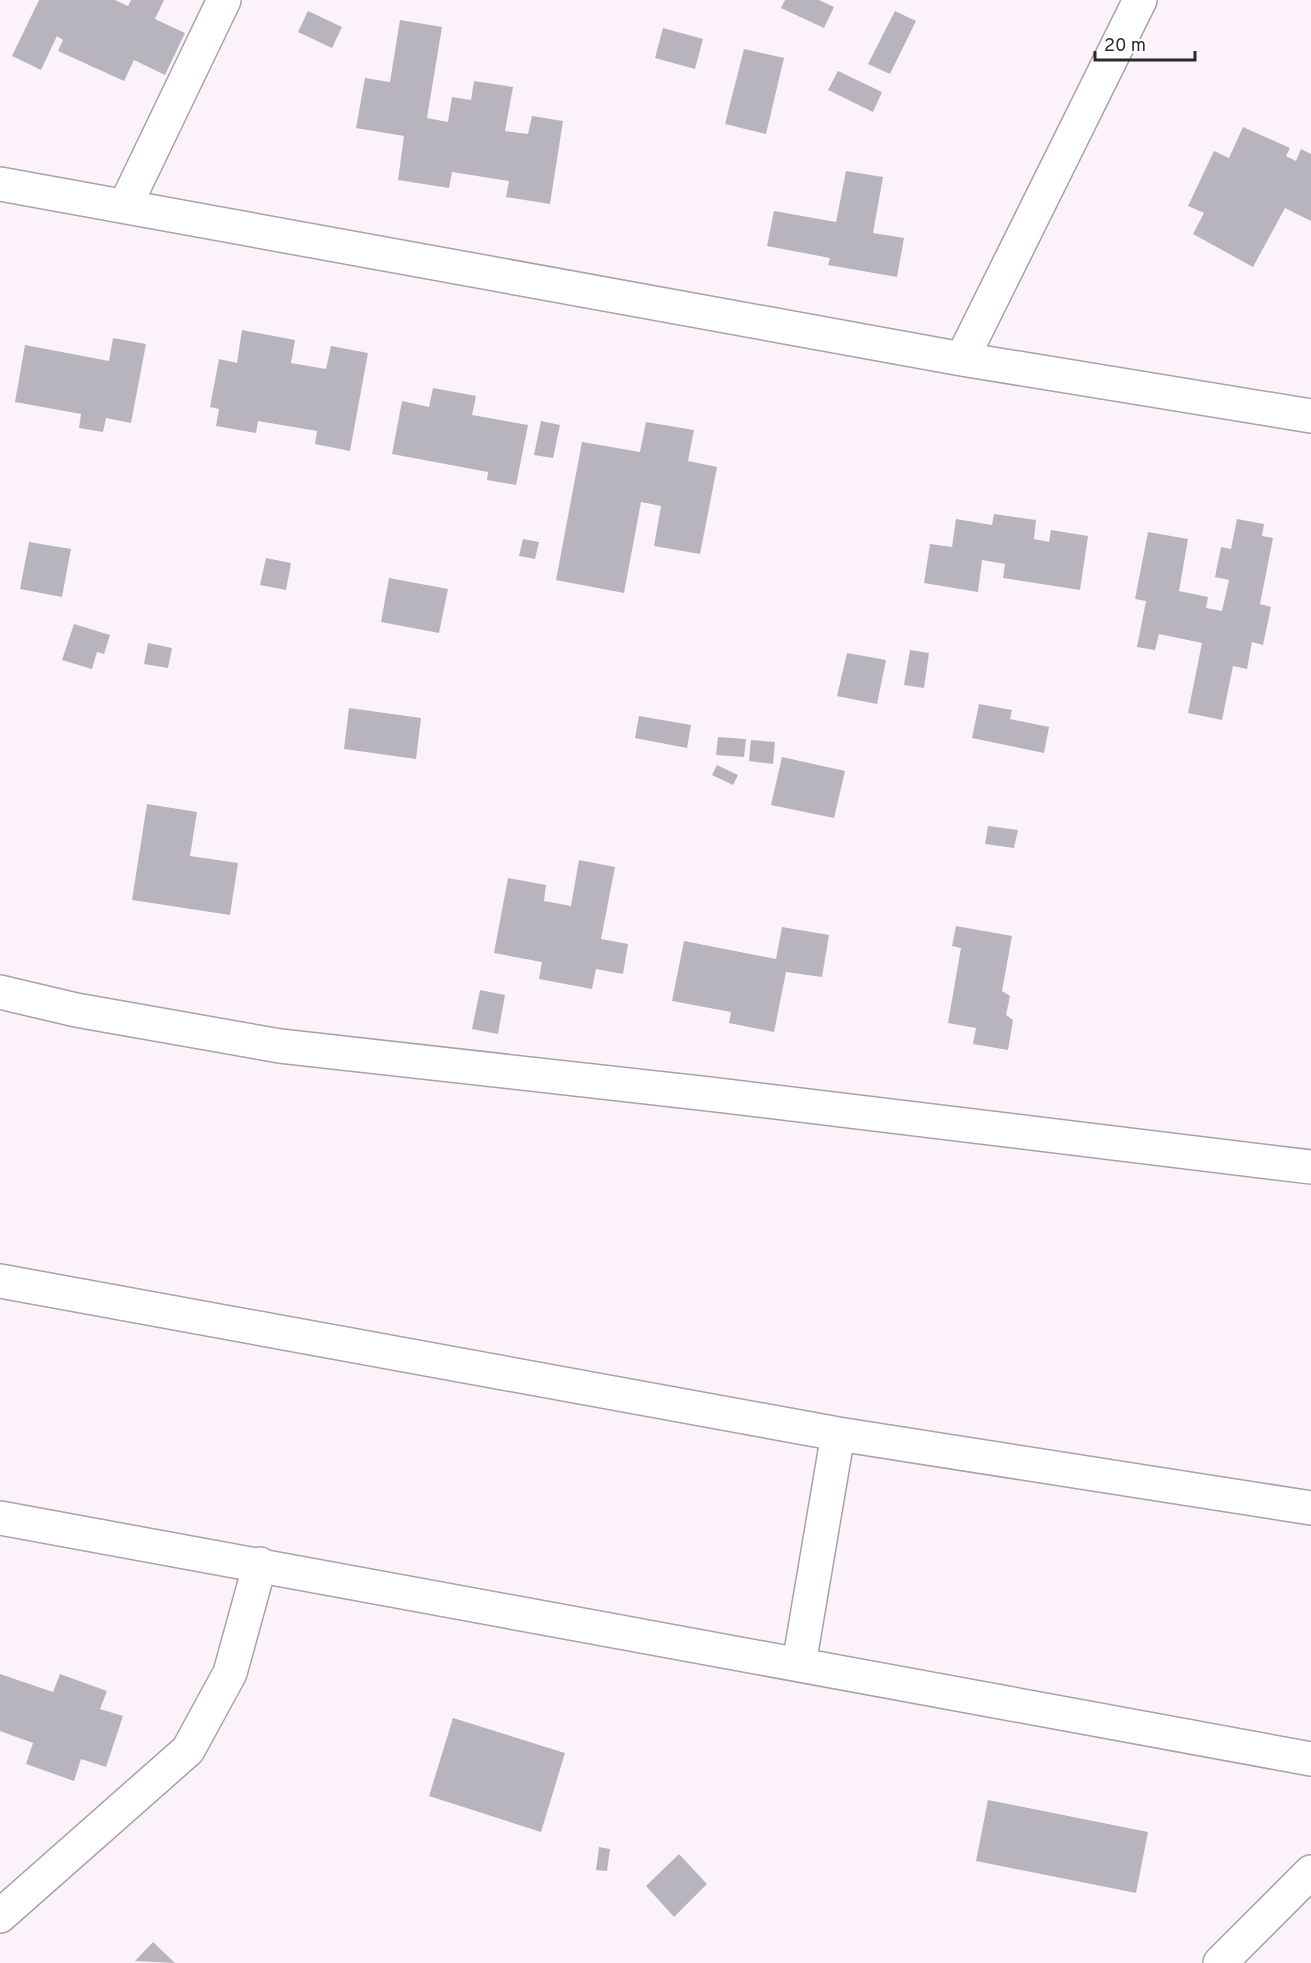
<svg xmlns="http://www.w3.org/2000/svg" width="1311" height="1963" font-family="Overpass,sans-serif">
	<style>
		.building { fill: #b7b4bd }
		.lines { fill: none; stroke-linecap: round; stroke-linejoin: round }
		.minor-casing { stroke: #a9a1a8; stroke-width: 36 }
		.minor { stroke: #fff; stroke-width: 33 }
	</style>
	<rect width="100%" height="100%" fill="#fcf3fa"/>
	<path class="building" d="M39,0H115L128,6L131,0H164L155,19L185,33L165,75L134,60L124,81L58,51L63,40L57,36L41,70L12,56Z
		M785,0H819L834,7L824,28L781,8Z
		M308,11L342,27L332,48L298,32Z
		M895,11L916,21L890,74L868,64Z
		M400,20L442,27L427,118L448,122L452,97L471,100L474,81L513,87L505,131L528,134L532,116L563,121L550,204L506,197L509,181L452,172L449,188L398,180L404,136L356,128L365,78L390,82Z
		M663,28L703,39L695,69L655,58Z
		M744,49L784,58L766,134L725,124Z
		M838,71L882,92L873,112L828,90Z
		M1243,127L1290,148L1286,156L1296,161L1301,149L1311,154V221L1285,208L1253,267L1193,234L1204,213L1188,206L1214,151L1229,158Z
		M846,171L883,177L873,233L904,238L897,277L828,265L830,258L767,246L774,211L836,222Z
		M242,330L295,340L291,363L326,369L331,346L368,353L350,451L315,444L317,431L258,421L256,433L216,426L219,409L210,407L219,359L237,363Z
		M113,338L146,344L131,423L106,418L103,432L79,428L81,414L15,402L25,345L109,361Z
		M433,388L476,396L472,415L528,425L516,485L487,480L488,472L392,454L402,401L429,407Z
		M541,421L560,425L553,458L534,455Z
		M646,422L694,430L688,461L717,467L700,554L654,546L661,506L641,502L624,593L556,580L582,442L640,452Z
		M994,514L1036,520L1034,539L1049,542L1051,530L1088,536L1080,590L1003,578L1005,564L982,560L978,592L924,583L930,544L952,547L956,519L992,525Z
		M1237,519L1264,524L1262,536L1273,538L1260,604L1271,607L1263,645L1252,642L1247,669L1233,666L1222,720L1188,713L1202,643L1159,634L1155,650L1137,647L1146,601L1135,599L1148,532L1188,539L1179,591L1208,597L1206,608L1222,611L1229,580L1215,577L1221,547L1231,549Z
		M523,539L539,542L535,559L519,556Z
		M29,542L71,549L62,597L20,589Z
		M266,558L291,563L286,590L260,585Z
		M389,578L448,589L439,633L381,622Z
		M74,624L110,635L104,654L97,652L92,669L62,660Z
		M148,643L172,648L168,668L144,664Z
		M910,650L929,653L924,688L904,685Z
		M847,653L886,660L877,704L837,696Z
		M979,704L1012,710L1010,719L1049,727L1044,753L972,738Z
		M349,708L421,718L416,759L344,749Z
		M639,716L691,725L687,748L635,738Z
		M718,737L746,739L744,757L716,755Z
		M751,740L775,742L773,764L749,761Z
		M782,757L845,771L834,818L771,805Z
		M717,765L738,775L733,785L712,775Z
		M147,804L197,812L190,856L238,863L230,915L132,900Z
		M988,826L1018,830L1014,848L985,844Z
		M579,860L615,867L601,939L628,944L623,974L596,969L592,989L539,979L542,962L494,953L508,878L546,885L544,901L571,906Z
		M956,926L1012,936L1002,991L1010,996L1006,1015L1013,1020L1008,1050L973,1044L976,1028L948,1023L961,948L952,946Z
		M782,927L829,935L822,977L786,972L774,1032L729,1023L731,1012L672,1001L684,941L776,959Z
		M480,990L505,995L498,1034L472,1029Z
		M0,1674L53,1692L60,1674L107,1691L100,1709L123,1716L106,1767L81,1759L74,1781L26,1764L33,1743L0,1731Z
		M453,1718L565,1753L541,1832L429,1796Z
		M988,1800L1148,1832L1136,1893L976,1861Z
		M599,1847L610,1849L607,1871L596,1870Z
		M679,1854L707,1884L674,1917L646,1886Z
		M153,1942L175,1963L135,1961Z"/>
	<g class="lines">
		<defs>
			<path id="minor" d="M0,184L962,359L1311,416
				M125,206L224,0
				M962,359L1140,0
				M0,992L76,1010L280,1046L709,1094L1311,1167
				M0,1281L838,1434L1311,1508
				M0,1518L1311,1759
				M799,1664L838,1434
				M0,1916L188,1750L230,1673L260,1564
				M1220,1963L1311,1872"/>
		</defs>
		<use href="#minor" class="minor-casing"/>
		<use href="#minor" class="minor"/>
	</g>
	<path d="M1095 51v9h100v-9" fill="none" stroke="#2c282b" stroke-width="3"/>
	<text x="1104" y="51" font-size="18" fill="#2c282b" stroke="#ffffff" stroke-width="4.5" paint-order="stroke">20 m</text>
</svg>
